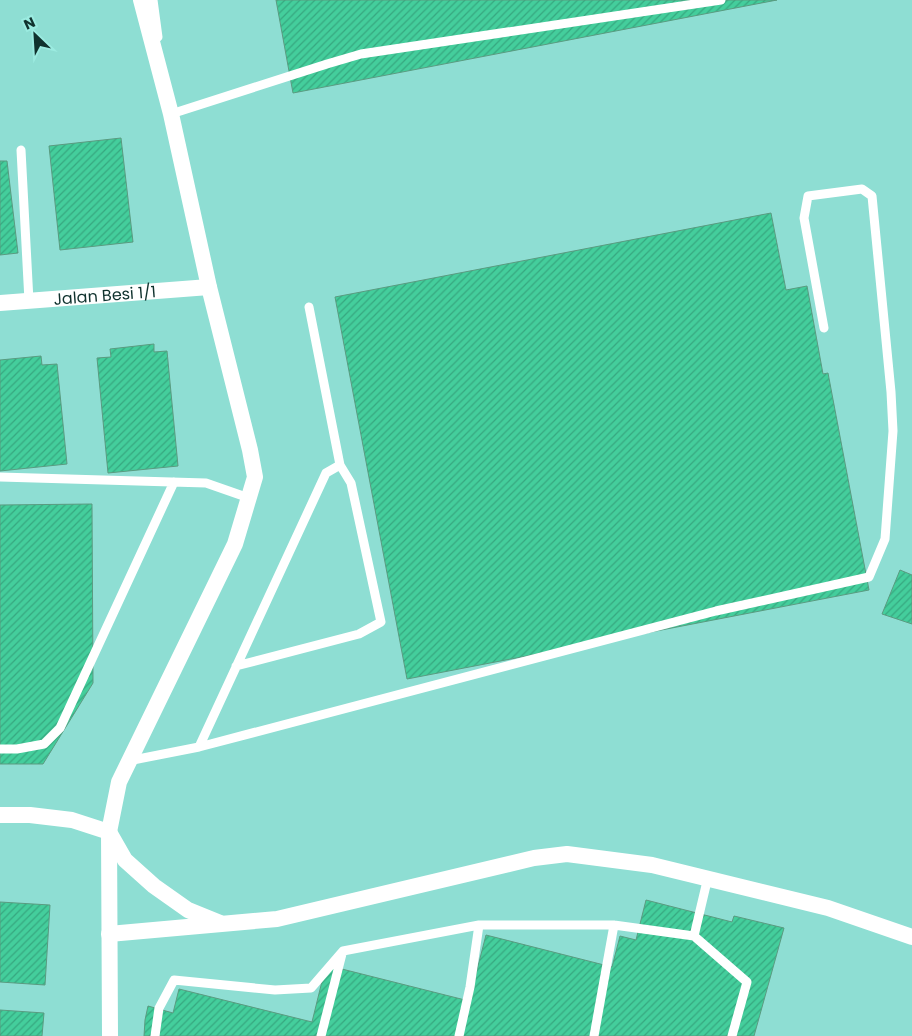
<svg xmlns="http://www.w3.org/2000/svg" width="912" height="1036" font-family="Poppins,sans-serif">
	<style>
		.building { fill: url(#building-hatch); stroke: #5a9b80 }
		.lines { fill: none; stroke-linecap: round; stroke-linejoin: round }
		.service { stroke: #fff; stroke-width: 9 }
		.minor { stroke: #fff; stroke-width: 16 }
		.labels { text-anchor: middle; stroke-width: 4; stroke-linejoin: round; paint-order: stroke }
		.street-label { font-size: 16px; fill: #10322e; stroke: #9bebe0 }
	</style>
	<defs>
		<pattern id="building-hatch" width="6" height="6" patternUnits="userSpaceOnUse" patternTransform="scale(1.25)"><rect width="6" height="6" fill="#44ce9c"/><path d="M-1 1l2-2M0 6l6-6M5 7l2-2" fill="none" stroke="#37a880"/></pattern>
	</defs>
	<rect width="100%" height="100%" fill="#8eded3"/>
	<path class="building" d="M276,0H777L293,93Z
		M121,138L133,242L60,250L49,146Z
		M0,161H7L18,253L0,255Z
		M771,213L786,290L807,286L823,374L828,373L869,590L407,679L335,297Z
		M154,344V352L167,351L178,466L108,473L97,358L111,357L110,349Z
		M41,356L42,365L57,364L67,464L0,471V360Z
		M92,504L93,683L43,764H0V505Z
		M900,570L912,575V624L882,614Z
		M646,900L732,922L734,916L784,928L754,1036H144L145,1020L148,1006L173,1013L179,989L312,1022L326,965L469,1001L486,935L612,967L620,936L636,940Z
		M0,902L50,905L45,985L0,982Z
		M0,1010L44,1013L42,1036H0Z"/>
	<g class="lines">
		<path class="service" d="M153,0L158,37
			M171,114L327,64L361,54L721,0
			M21,150L29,301
			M0,477L206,483L249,498
			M236,666L359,634L381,622L351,483L340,465
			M199,747L326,473L340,465L309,307
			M0,749H17L44,744L60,728L174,482
			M128,761L199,747L716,611L869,577L885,539L893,431L891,392L872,196L862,189L808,196L804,218L824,328
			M694,936L747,982L732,1036
			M155,1036L159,1008L174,980L275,990L311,988L343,951L479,925H614L694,936L708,877
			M321,1036L342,954
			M459,1036L470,987L479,925
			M594,1036L614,925"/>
		<g class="minor">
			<path id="s1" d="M0,303L209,287"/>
			<path d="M0,815H30L72,820L109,832L125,860L154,886L188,910L220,923"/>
			<path d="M109,934L277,919L534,858L567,854L652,865L828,908L912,937"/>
			<path d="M110,1036L109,832L119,782L235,544L255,477L250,450L209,287L171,114L141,0"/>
		</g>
	</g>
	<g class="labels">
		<g class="street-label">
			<text dy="6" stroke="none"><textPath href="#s1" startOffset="105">Jalan Besi 1/1</textPath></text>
		</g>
	</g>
	<g transform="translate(35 35) rotate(335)" stroke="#9bebe0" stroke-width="4" paint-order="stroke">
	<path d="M0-4L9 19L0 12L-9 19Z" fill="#10322e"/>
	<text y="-8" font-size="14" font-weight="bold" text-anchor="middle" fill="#10322e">N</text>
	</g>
</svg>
